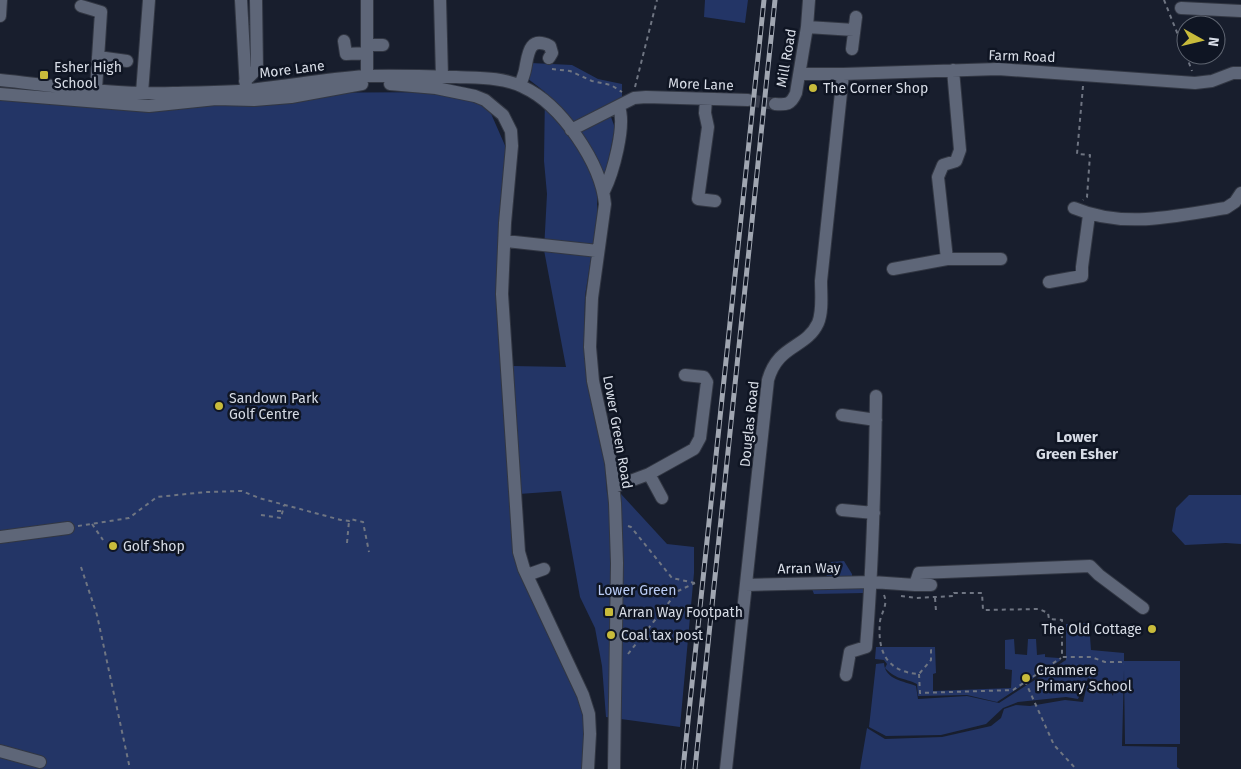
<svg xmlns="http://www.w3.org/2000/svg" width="1241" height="769" font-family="'Fira Sans',sans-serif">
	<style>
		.green { fill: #233566 }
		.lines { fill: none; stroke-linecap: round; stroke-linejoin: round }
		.minor-tunnel { stroke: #353a49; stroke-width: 12; stroke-dasharray: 12 6; stroke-linecap: butt }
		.minor-casing { stroke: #323743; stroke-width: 14 }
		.path { stroke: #6f7582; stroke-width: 2; stroke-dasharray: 4 4; stroke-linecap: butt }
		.minor { stroke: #5e6678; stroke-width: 12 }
		.rail-casing { stroke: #a0a6b1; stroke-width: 5 }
		.rail { stroke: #0f1523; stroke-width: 3; stroke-dasharray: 9; stroke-linecap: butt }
		.poi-dot { fill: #c8bb3b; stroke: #0f1523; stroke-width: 2 }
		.labels { text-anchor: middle; stroke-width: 5; stroke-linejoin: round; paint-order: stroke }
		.street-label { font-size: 14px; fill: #d7dce6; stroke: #0f1523 }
		.poi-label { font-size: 14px; fill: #d7dce6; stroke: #0f1523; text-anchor: start }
		.park-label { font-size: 14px; fill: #baccf6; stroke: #0f1523 }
		.neighbourhood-label { font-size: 15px; font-weight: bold; fill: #d7dce6; stroke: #0f1523 }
	</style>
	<rect width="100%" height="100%" fill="#181e2d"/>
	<path class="green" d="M705,0H748L745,23L704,17Z
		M531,63L572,65L598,79L622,84V98L611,106V117L615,128L606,172L597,193V221L585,296L584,347L605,467L607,493L621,494L667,544L694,547V573L680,727L606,717L602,666L595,628L580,597L561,491L519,494L512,366L566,367L544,250L547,194L544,161L545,92L527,78Z
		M463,92L485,100L507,150L498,265L515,557L582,704L586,732V769H0V94Z
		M1189,495H1241V544L1226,543L1185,545L1172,531L1176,508Z
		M844,561L852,574V578L864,586V593L814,594L812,589L826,578L831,562Z
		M1089,623L1091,650L1124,653V661H1180V744H1125L1124,670L1122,746L1177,747V767L1180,769H860L867,728L885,739L942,737L991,726L1001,718L1004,709L1016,705L1030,706L1065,700L1083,702L1088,681L1093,688L1098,687L1100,684L1109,689L1113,696L1114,689L1088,678L1078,699L1066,697L1018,702L1003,708L986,724L941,735L886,736L869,727L876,664L884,663C885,680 904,681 916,686L918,699L967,696L999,703L1066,660V624Z
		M1014,639L1015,654L1027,655L1028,639H1036L1037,655L1045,654V657L1059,658L1061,660L997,702L967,695L918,696L917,684C903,677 898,681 885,668L887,664L884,660L875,659L876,647H935L936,673L933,674V691L1011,688L1012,670L1005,669V640Z"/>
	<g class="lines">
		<path class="minor-tunnel" d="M748,100L775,104"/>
		<defs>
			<path id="minor" d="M241,0L246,90
				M440,0L442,77
				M81,6L101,12L96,89
				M1181,8L1241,11
				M0,16L1,0
				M807,27L854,30
				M344,41L346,54L367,53
				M367,45H383
				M852,49L856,17
				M98,57L127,61
				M800,74H843L998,69L1195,83L1212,81L1233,73H1241
				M367,76V0
				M0,80C57,86 116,95 173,93C198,92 224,93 249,90C288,86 326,79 365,76C395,75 426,76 456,77C478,78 503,77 523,87C561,104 601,163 605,204L592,298L590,347L593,381L611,463L615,503L617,563L614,769
				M245,81L257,69L256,0
				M390,84L436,88L475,96L485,100L503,115L511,131L512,146L505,223L502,294L519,552L524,569L583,695L589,714L590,734L588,769
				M520,85C522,80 524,75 525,70C528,56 528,35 550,46L552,53L549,58
				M142,93L149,0
				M0,94L149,106L216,99L254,100L291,97L362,84
				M706,99L705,113L708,127L698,199L715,201
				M775,104C786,105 791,105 796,93L807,27L809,0
				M571,130L634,98L646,97L748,100
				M604,191C613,173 626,126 619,107
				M1074,208C1124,229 1175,216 1226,208L1235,202L1241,193
				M505,241L598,251
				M947,259L938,177L943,165L956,161L960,150L953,70
				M893,269L947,259H1001
				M1049,282L1082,276V267L1089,215
				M842,415L876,420
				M649,474L662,498
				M614,487L649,474L694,449L700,438L707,382L704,377L685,375
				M842,510L874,513
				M0,537L68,528
				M527,575L544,569
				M746,585L872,582L915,585L919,573L1090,566L1099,575L1143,608
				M915,585H931
				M846,675L850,652L866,647C873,563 875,480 876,396
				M0,751L40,762
				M726,769L768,380C778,344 806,349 818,323C823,311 821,294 821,281L843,74"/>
		</defs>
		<use href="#minor" class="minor-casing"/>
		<path class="path" d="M1164,0L1186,55
			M1186,55L1192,71
			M552,69L570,71L592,81L611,85L622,92
			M1083,86L1077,154L1090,155L1087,197L1083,200
			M635,87L657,0
			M277,511H283
			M261,515L281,518L284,505
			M92,524L103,540
			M78,526L129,518L157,497L206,492L242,491L259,498L341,520L349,521L350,519L363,522L369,552
			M628,526L631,527L672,578L695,583
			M347,543L349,521
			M81,567L97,615L130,769
			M884,595C888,605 882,611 880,621C877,652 887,672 919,674L931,660V650H928
			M901,596L916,598L954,596V593H982L983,610L1039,609L1048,613L1049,619L1062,620V657H1091L1105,662H1121V664H1124
			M935,598L936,611
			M628,654L678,591L695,583
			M919,674L920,693L1013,690L1061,658
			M1025,681L1054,745L1076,769"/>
		<use href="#minor" class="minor"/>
		<defs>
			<path id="rail" d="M683,769L764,0
				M695,769L775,0"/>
		</defs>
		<use href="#rail" class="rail-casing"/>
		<use href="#rail" class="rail"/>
	</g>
	<g class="poi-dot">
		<rect x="39" y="70" width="10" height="10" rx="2.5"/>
		<circle cx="813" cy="88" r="5"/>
		<circle cx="219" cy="406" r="5"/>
		<circle cx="113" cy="546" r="5"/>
		<rect x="604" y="607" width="10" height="10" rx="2.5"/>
		<circle cx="1152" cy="629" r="5"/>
		<circle cx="611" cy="635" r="5"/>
		<circle cx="1026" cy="678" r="5"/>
	</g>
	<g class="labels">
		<g class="street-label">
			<text transform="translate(1022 56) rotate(2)" y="5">Farm Road</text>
			<text transform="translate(786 58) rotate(-80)" y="5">Mill Road</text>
			<text transform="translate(292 69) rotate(-7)" y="5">More Lane</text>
			<text transform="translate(701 84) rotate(2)" y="5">More Lane</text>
			<text transform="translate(749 424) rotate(-84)" y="5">Douglas Road</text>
			<text transform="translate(618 432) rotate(80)" y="5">Lower Green Road</text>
			<text transform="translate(809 568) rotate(-1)" y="5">Arran Way</text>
		</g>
		<g class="poi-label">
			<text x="54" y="72">Esher High<tspan x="54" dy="16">School</tspan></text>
			<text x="823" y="93">The Corner Shop</text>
			<text x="229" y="403">Sandown Park<tspan x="229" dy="16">Golf Centre</tspan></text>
			<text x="123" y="551">Golf Shop</text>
			<text x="619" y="617">Arran Way Footpath</text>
			<text x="1142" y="634" text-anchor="end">The Old Cottage</text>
			<text x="621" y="640">Coal tax post</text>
			<text x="1036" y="675">Cranmere<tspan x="1036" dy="16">Primary School</tspan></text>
		</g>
		<g class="park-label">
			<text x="637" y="595">Lower Green</text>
		</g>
		<g class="neighbourhood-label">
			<text x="1077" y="442">Lower<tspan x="1077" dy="17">Green Esher</tspan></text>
		</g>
	</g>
	<g transform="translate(1201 40) rotate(98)"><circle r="24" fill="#0f1523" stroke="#5f6571"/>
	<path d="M0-4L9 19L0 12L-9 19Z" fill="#c8bb3b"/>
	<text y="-8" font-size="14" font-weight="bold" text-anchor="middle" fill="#d7dce6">N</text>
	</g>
</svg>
